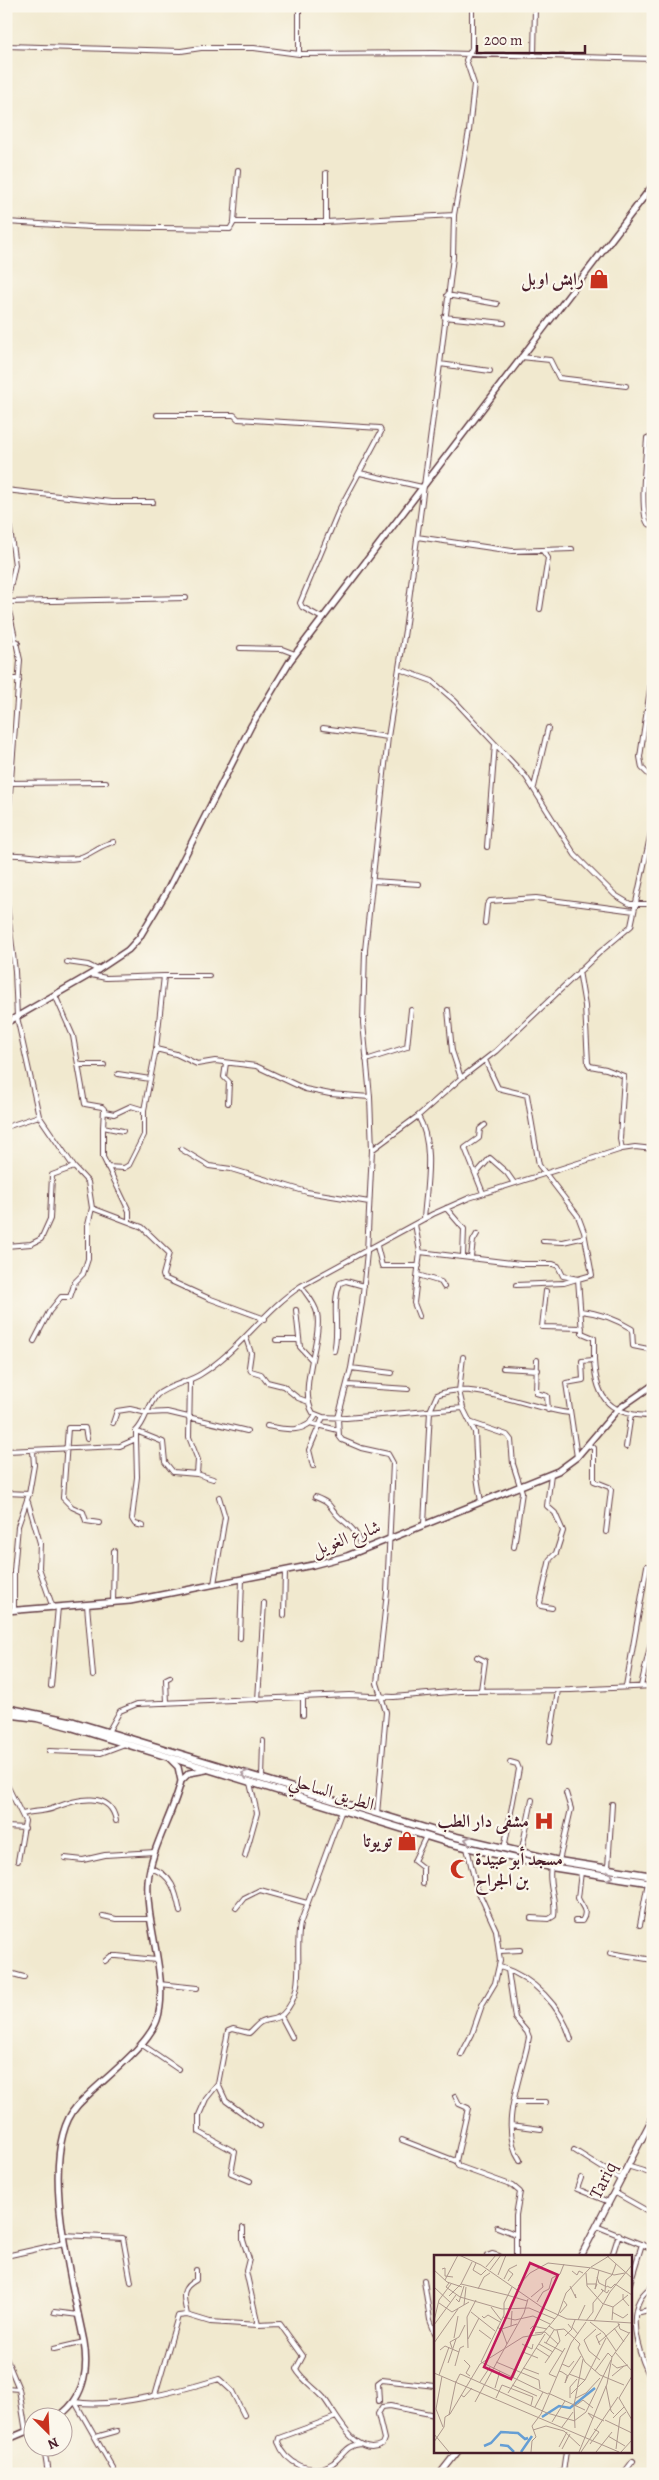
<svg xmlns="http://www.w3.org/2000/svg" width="659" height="2480" font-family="Alegreya,Amiri,serif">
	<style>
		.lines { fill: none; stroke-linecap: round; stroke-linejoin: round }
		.minor-casing { stroke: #633d44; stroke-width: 6 }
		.tertiary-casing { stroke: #633d44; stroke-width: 8 }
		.secondary-casing { stroke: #633d44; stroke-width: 8 }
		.trunk-casing { stroke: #633d44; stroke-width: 9 }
		.minor { stroke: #fff; stroke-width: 4 }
		.tertiary { stroke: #fff; stroke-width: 5 }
		.secondary { stroke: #fff; stroke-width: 5.5 }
		.trunk { stroke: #fff; stroke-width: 6 }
		.oneway { stroke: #ae9aa0 }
		.labels { text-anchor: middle; stroke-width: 4.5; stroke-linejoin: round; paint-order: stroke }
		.poi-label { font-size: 18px; font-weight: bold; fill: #4a1f2b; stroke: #fbf7ec; text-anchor: end }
		.street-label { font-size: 18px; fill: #4a1f2b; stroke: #fbf7ec }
		.inset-river { fill: none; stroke: #669ed4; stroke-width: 2.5 }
		.inset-road { fill: none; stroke: #ae988d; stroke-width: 1 }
		.view { fill: #c2185b; fill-opacity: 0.15; stroke: #c2185b; stroke-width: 2.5 }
		.inset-edge { fill: none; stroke: #4a1f2b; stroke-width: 2.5 }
	</style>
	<rect width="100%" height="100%" fill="#fbf7ec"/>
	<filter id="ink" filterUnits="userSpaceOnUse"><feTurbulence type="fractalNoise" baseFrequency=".02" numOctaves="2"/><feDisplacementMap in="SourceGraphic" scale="10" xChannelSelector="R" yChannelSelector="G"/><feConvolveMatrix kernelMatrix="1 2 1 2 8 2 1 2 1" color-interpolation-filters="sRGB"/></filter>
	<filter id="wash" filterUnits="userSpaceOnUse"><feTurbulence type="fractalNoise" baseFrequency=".0096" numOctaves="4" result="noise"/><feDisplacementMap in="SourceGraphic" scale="20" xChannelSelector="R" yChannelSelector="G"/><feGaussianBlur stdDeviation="1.12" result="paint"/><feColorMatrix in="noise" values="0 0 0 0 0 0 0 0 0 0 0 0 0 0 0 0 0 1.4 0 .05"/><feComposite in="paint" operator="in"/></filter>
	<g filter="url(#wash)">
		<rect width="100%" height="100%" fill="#f1e9cf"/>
	</g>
	<g filter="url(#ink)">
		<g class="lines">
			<defs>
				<path id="minor" d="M299,6V54
					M6,46L181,51L201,48H254L299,54L434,53L653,59
					M534,56L535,6
					M326,173V222
					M6,222L91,227L230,229L234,222L238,170
					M234,222H326L454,215
					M447,295L497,304
					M444,317L504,323
					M521,357L550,360L559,378L626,386
					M440,364L490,371
					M157,415H234L238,419L380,428L381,432L339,510L300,603L302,607L322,618
					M647,438C646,455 639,512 648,524L653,525
					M360,473L422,487
					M6,490L112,502H153
					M6,501L15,565L7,602L20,660L6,847
					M417,537L512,551L572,549
					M7,602L186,598
					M540,609L548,558L543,551
					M6,643L18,642
					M240,648L282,649L295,654
					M399,669L432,681L455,701L526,777L575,855L615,895L630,904H653
					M653,669L640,757L642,768L653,779
					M6,679H16L19,681
					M323,728L388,737
					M6,783L106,782
					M534,787L548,728
					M487,847L495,744
					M6,855C30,853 54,862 78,858C91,855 98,845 114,842
					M373,881L419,884
					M6,896L15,971L17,1017L39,1116L6,1127
					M485,923L487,905L490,901L536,898L634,911
					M67,962L88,965L98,970
					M579,971L585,1006L588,1063L590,1066L606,1069L624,1076L620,1139L622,1149
					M91,975L106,978L164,976L156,1049L176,1054L197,1064L215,1061L256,1066L305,1089L330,1094L370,1097
					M164,976H209
					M55,995L73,1036L85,1104L102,1107L104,1109L103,1127L123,1131
					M448,1010L452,1051L461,1078
					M366,1060L407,1047L411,1010
					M485,1060L498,1088L527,1095L539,1165L578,1216L584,1232L592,1275L578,1279L582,1333L594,1338V1360
					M226,1063L224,1077L229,1082L228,1103
					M80,1065H104
					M118,1074L150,1079
					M105,1112L114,1114L131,1106L144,1110
					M39,1116L74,1167L88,1182L92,1208L142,1227L169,1253L163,1275L164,1278L208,1298L265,1319
					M418,1116C435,1145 426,1187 424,1219
					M103,1127V1157L129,1211V1222
					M181,1149L209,1166L231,1169L307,1192L369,1202
					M372,1150L418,1116L461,1078L496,1051L600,952L631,926L653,823
					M107,1167L124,1168L129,1165L144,1135V1110L156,1049
					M476,1174L490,1158L507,1173L514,1183
					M483,1193L465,1148L479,1138L480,1129L485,1125
					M446,1208L464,1229L463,1256
					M415,1224L420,1252L521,1264H553L558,1266L563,1276L578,1279
					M543,1241L563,1242L585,1237
					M6,1246L31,1244L41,1239L50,1219L52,1175L74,1167
					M377,1246L382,1266H419
					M471,1257L473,1241L477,1234
					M418,1275L441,1282L444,1287
					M516,1285L564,1283L577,1279
					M301,1286C306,1294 315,1303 317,1313C323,1339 297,1388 313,1413L323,1417L346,1418L463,1408
					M546,1291L542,1327L582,1328
					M296,1310L300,1347L311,1359
					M581,1311C600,1313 616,1319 632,1329L633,1346L653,1350
					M419,1316L414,1303L420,1252
					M246,1338L251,1353L249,1367L251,1371L261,1374L267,1382L283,1386L298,1398L309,1402
					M276,1340H297
					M34,1341L49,1312L61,1297H70L75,1282L83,1274L88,1259V1225L92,1208
					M334,1351C340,1329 331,1305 340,1283L346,1281L364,1286
					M463,1357L459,1391L463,1408L475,1432L477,1477L481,1502
					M537,1360L536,1393L547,1396L548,1410
					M351,1368L392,1373
					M503,1368L538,1370
					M190,1381L189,1437L198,1460L197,1474
					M348,1385L408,1389
					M113,1423L117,1411L130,1409L147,1413L167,1412L247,1431
					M310,1423L338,1430
					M472,1423L507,1435L511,1440L513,1464L522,1492L514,1547
					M267,1426C283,1429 306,1435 316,1415
					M136,1431L163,1442L165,1462L173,1472L197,1474L213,1479
					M87,1439L85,1428H68L63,1498L72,1507L83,1512L86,1521L99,1523
					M136,1439L137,1477L132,1519L135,1524L143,1526
					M588,1445L594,1448V1481L609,1487L611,1490L606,1532
					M626,1447L631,1414
					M6,1451L120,1446L136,1439V1431C146,1422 147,1406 157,1395C166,1386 189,1382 201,1374C240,1350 264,1310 301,1286L433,1214L469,1198L622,1149L635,1147L653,1149
					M577,1457L566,1383L583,1380L582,1361L594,1360C596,1400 611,1416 653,1416
					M313,1466L309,1450L323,1417
					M551,1474L547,1506L555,1513L563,1531L556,1553L550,1559L540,1603L541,1606L552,1608
					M6,1493L29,1494
					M315,1497C333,1504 328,1506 339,1517C354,1530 355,1529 362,1549
					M28,1502L40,1543L39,1568L53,1608
					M424,1524L430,1411L437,1395C471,1379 532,1410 570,1413
					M214,1584L225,1517L219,1497
					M113,1603L114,1551
					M87,1605L93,1676
					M14,1610V1571L18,1526L29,1494L34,1465L33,1451
					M284,1615L285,1571
					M240,1638L242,1579
					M477,1657L485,1661L481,1690
					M51,1686L58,1607
					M626,1686L647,1566
					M641,1686L653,1634
					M258,1700L264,1603
					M167,1703L166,1679L170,1677
					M303,1715V1698
					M108,1732L120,1711L137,1704L349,1695L394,1697L461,1691L571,1690L653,1686
					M550,1741L558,1690
					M49,1751L101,1753L125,1744
					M262,1779L263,1741
					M6,1783L25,1821L18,1861
					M23,1814C33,1811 45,1812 54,1808C76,1799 111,1790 116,1821
					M377,1814L386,1712L377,1683L387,1592L393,1463L388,1454L361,1448L342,1440L339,1436L338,1418L351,1368L362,1303L367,1252L372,1150L370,1097L363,1023L365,950L388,737L405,630L440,364L453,257L454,215L469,131L474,84L466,60L472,48V6
					M6,1827L25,1828
					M504,1849L519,1769L517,1764L510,1762
					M521,1853L532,1800
					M245,1856L257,1813L250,1783
					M65,1858L83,1860L105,1855L155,1852
					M559,1861L571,1809L566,1793
					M150,1868C172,1874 176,1891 180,1912
					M608,1868L612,1804
					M423,1884V1868L414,1861L426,1836
					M236,1908L244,1898L260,1890L307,1903
					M103,1916L116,1919H150
					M531,1918L549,1919L554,1916C557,1899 547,1884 551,1867
					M575,1921H582C589,1910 581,1906 578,1898L581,1872
					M640,1925L648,1882
					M500,1951L520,1950
					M610,1953L653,1960
					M105,1961L111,1956H117L156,1960
					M500,1967C533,1977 561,2006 571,2039
					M508,1970L515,2018L527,2032L529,2037C523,2074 497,2126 520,2160
					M6,1972L24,1977
					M159,1984L197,1988
					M281,2016L292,2037
					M141,2044L178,2069
					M461,2055L472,2034L482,2005L495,1983L500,1961L496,1930L476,1886L467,1848
					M218,2084L226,2101L260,2126
					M455,2096L459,2104L468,2108L456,2161L458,2166L513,2186L520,2192L516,2215V2256
					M514,2102H546
					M511,2125L541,2129
					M402,2140L456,2161
					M574,2150L620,2179
					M627,2166L653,2174
					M581,2178L577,2189L609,2202
					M250,2181L231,2173L235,2152L199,2132V2115L206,2099L218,2084L228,2031L233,2029L249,2033C253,2030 256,2025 261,2022C268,2019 277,2020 283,2014C307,1990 294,1954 300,1924L342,1810
					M614,2192L653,2214
					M596,2226L653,2249
					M497,2227L515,2234
					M63,2235L123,2238L131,2282
					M6,2256L64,2243
					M487,2256L492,2254L499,2256
					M612,2256L619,2234
					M424,2280L430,2320L435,2333
					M630,2283L642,2244
					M653,2284C649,2289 643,2293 640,2299C627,2322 641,2361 653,2382
					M54,2312L79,2315
					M636,2313L653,2309
					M187,2315C184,2298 179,2289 196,2280V2270
					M258,2325L280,2324L303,2356L296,2369C302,2380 315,2388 323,2397C336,2413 355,2459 382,2444L384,2439L378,2414L382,2407L390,2406L435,2415
					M54,2349L84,2342
					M6,2358L19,2389L26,2432
					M6,2388L19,2389
					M155,2395L178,2316L187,2315L210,2322L258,2325L246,2271L249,2259L243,2240V2228
					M379,2401L378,2383L382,2380L435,2386
					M75,2402C111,2409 183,2390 219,2379L232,2391L244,2415
					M75,2402L116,2474
					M336,2417L279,2438L278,2442C286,2463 311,2477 333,2463C344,2455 346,2445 361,2444
					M96,2437L117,2431
					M44,2448L48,2474
					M551,2474L563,2472L566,2451
					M623,2474L633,2461"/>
				<path id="tertiary" d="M6,1023L98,970L128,950L139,938L166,893L251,726L290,661L653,185
					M6,1611L130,1601L313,1565L347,1556L558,1471L577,1457L617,1410L653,1385
					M181,1781L189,1773L206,1770
					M56,2418C83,2401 89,2372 84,2342C73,2286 36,2152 77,2106C99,2082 146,2049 157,2020C170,1982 145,1924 148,1882C151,1847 173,1815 181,1781L178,1767L169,1758
					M6,2440L32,2429"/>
				<path id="secondary" d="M581,2256L653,2117
					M440,2474L458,2451"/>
				<path id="trunk" d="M6,1708L74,1722L448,1835L559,1861L653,1876
					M6,1714L37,1718L71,1727L449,1843L551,1867L653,1883"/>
			</defs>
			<use href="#minor" class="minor-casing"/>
			<use href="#tertiary" class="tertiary-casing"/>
			<use href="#secondary" class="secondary-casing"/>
			<use href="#trunk" class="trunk-casing"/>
			<use href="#minor" class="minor"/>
			<use href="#tertiary" class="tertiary"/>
			<use href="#secondary" class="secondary"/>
			<use href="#trunk" class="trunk"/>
		</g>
		<defs><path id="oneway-chevron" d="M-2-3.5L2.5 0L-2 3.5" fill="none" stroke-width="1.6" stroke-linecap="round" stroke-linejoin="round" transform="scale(1.25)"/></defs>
		<g class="oneway">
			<use href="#oneway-chevron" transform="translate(245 1774) rotate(-163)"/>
			<use href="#oneway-chevron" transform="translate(468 1840) rotate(-165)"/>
			<use href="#oneway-chevron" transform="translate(610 1876) rotate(9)"/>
		</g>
	</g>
	<defs>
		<symbol id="shop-bare" viewBox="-9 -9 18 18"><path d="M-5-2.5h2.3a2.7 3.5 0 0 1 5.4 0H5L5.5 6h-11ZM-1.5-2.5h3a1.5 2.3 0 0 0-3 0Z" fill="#c8321e" stroke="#fbf7ec" stroke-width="2.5" paint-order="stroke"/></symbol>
		<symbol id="hospital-bare" viewBox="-9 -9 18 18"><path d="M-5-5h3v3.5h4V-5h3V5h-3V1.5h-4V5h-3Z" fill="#c8321e" stroke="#fbf7ec" stroke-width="2.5" paint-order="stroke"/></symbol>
		<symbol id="mosque-bare" viewBox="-9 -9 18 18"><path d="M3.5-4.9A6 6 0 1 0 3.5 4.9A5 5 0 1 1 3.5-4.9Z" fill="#c8321e" stroke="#fbf7ec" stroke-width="2.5" paint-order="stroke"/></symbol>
	</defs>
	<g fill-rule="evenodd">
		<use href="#shop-bare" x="585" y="265" width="28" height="28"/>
		<use href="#hospital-bare" x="530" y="1807" width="28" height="28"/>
		<use href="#shop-bare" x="393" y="1827" width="28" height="28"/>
		<use href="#mosque-bare" x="446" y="1855" width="28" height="28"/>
	</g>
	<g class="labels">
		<g class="poi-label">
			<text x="584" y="285">رابش اوبل</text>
			<text x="529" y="1827">مشفى دار الطب</text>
			<text x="392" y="1847">تويوتا</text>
			<text x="475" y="1865" text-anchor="start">مسجد أبو عبيدة<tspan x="475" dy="21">بن الجراح</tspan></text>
		</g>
		<g class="street-label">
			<text transform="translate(346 1538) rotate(-20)" y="6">شارع الغويل</text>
			<text transform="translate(332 1792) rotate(17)" y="6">الطريق الساحلي</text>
			<text transform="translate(603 2180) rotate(-63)" y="6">Tariq</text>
		</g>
	</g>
	<g transform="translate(434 2255)">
		<rect width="198" height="198" fill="#f1e9cf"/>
		<path class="inset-river" d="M108,162L125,151L136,153L161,133M66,190L74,191L80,197M50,191L57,188L67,177L84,178L91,184L94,183M87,197L98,181"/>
		<path class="inset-road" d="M25,0L47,10L109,53L133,64L198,68M172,0L198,23M42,8L39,15L47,20L52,15M52,12L62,0M157,12L175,1M8,14L11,13V21L19,22M0,15L13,27L28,32M56,15L67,0M138,16L143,20L145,16L149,18M152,18L153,31L169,49M64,20L72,0M163,22L165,28L173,32M70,24L75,14L83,10M11,25L24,0M74,26L79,19L74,15M15,28L12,32L26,42L68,54L95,53L121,64M27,29L73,40M153,29H163L161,34M84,31L96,18L114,8L158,13L180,20L191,18M136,31L142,43L141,39M173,31L177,33L181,29L198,40M0,32L17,48M78,32L70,48V60L47,107L109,137M44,34L50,22L56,18M161,34L165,15M171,36L172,25L178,20L182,9M73,40L93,46M194,40L189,44L195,51M15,41L27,29L38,7M97,42L109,32L108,28M22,44L25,47L30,31M103,47L109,37L115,34L118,23L126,19L130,9M5,48L18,57L35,47M170,49L179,52L178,65M30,50L32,32M57,52L67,65M179,52L189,44V39M37,57L61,76M178,57L189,63L194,59M126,58L133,50L130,46M48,61L50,63L54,60L66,67M69,62L81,65L99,61L116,69M141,65L138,72L144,79M144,65L151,50M0,66L5,45L17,29M152,66L159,57V48L169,36L167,34L173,38L175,35M160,66L176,37L198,10M156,67L170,78L182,96M184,68L186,74L195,78M0,70L22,40M77,71L78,56M115,71L124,60L132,38L156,13M63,72L68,75L73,89M180,73L190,87M96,74L99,71L113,74M162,74L150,85L155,96L166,105M45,75L57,84M101,78L111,77L124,89M131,81L138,74L134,69M20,83L24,61M140,83L146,89L144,93L151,107L166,120L190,130M34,84L45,63M110,87L129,97M0,88L24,54M112,88L120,75M164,88L186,69M88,89L98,94L99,89M105,89L119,97M166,90L162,81L167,78M18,93L16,87L25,82L31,70M34,93L33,62L42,45M102,93L116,102M58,94L68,74L83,69M6,95L11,91L25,97M89,97L104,103M181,97L198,116M30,105L36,111L32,118L36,121M62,107L105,125L106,134M14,108L22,84M111,108L126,86L123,75M128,109L135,112L140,106M178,109L183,113L194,110M21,111L26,93L30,91M89,113L105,119M125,116L128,117L134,121L131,128L133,121M161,116L174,98L178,102M0,118L185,197M135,119L151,125M5,120L15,92M8,121L2,154L9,172M134,121L147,101M178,121L190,111M198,121L185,143L198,165M122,122L115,119L131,93M79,123L97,77L101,75M22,127L26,119L29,120L113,158L141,166M46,127L56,112M78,130L103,141M172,131L177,156L180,159M61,133L66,116M74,138L111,79M114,138L151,155M137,139L151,125L172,83M27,140L30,142L38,133M62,143L68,130L99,142L97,150M136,143V132L143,124M142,143L152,138L166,123M41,147L90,58L94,44M141,151L149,145L159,153M101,152L109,137L114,139M15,160L22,126M179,163L190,152M159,164L154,158L170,166M171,165L198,178M140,166L152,157L177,105M118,167L131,146M128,172L139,157M141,173L140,150L149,104M99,175L112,171L130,176L146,191M0,179L15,197M174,181L191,191M0,187L10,172L11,162L16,159L46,109L89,82L108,79L115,71L121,75L130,74L140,83M156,189L165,177L160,174M125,192L133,177M128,194L136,179M182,194L186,162L192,157M97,197L98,186L102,182L98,171L107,159L137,88L152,67M145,197L173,129L178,102L196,77M147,197L184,142M162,197L178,177M187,197L198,185"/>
		<path class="view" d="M96,8L124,20L77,124L50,112Z"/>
		<rect width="198" height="198" class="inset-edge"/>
	</g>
	<rect width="659" height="2480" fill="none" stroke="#fbf7ec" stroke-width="25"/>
	<g transform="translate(48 2432) rotate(156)"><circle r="24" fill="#fbf7ec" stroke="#b4a19f"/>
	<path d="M0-4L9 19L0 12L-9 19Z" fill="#c8321e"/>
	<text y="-8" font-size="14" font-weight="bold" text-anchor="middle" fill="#4a1f2b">N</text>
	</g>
	<path d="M477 45v8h108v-8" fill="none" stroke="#4a1f2b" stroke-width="2.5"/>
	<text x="484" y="45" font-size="15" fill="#4a1f2b" stroke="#fbf7ec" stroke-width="4" paint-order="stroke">200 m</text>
</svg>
